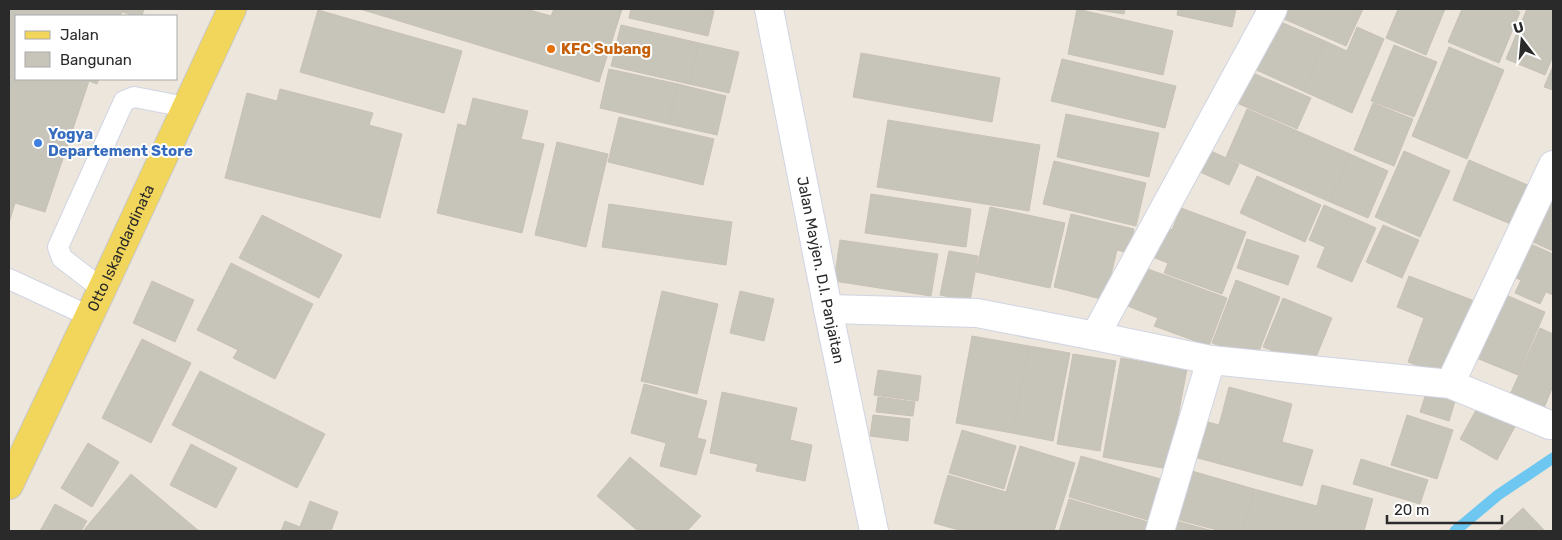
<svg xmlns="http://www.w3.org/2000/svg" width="1562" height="540" font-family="Rubik,sans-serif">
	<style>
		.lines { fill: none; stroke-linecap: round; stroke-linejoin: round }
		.stream { stroke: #6dc7f0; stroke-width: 11 }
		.building { fill: #c7c4ba; stroke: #c8c2b5 }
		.lane-casing { stroke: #d1d4e3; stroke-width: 22 }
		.street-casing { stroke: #d1d4e3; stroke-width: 30 }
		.primary-casing { stroke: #c8c8c8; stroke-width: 30 }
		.lane { stroke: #fff; stroke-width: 20 }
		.street { stroke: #fff; stroke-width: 28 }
		.primary { stroke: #f2d65b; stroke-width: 28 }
		.food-dot { fill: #e8710a; stroke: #fff; stroke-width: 2 }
		.shop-dot { fill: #3f7fe0; stroke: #fff; stroke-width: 2 }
		.labels { text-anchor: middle; stroke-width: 4; stroke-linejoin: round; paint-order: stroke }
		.food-label { font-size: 15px; font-weight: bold; fill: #c56008; stroke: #fff; text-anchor: start }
		.shop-label { font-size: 15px; font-weight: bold; fill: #366cbe; stroke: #fff; text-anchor: start }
		.street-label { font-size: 15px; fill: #2a2a2a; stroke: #fff }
	</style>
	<rect width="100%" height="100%" fill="#ece6dc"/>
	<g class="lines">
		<path class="stream" d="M1455,531L1498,495L1553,458"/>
	</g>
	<path class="building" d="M9,9H144L142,16H136L122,12L120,16H16V79H99L97,84L89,81L45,212L15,203L9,223Z
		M360,9H526L551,16L554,9H622L599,82Z
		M631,9H704L714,11L708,36L629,18Z
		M1077,9L1173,31L1163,75L1068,54Z
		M1092,9H1125L1124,14Z
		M1178,9H1236L1232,27L1177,15Z
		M1281,9H1363L1346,46L1277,16Z
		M1398,9H1445L1426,55L1386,38Z
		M1462,9H1513L1520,12L1499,63L1448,42Z
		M1527,9H1553V56L1545,75L1506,59Z
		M318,10L462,51L444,113L300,72Z
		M1276,20L1325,41L1303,91L1254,69Z
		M621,25L699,43L689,84L611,66Z
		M1357,27L1384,39L1352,113L1303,91L1325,41L1347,51Z
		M699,43L739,52L729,93L689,84Z
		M1394,45L1437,62L1414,117L1371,101Z
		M1449,47L1504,70L1467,159L1412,136Z
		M861,53L1000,78L992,122L853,97Z
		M1062,59L1176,86L1165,128L1051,101Z
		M1553,66V90L1544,87Z
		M609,69L678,84L668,124L600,108Z
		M1253,73L1311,98L1297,129L1239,104Z
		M678,84L726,96L717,135L668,124Z
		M280,89L373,113L369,125L402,134L380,218L225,178L247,93L277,101Z
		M473,98L528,111L521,139L544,144L522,233L437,213L458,124L466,126Z
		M1373,103L1413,119L1394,166L1354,150Z
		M1247,109L1350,154L1330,202L1226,157Z
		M1066,114L1159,133L1149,177L1057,157Z
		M619,117L714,139L703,185L608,162Z
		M888,120L1040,145L1029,211L877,187Z
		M557,142L608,154L586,247L535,235Z
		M1209,150L1239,164L1229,185L1200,172Z
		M1404,151L1450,171L1420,237L1375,217Z
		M1350,154L1388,171L1368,218L1330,202Z
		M1469,160L1530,186L1513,225L1453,200Z
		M1054,161L1146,183L1136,226L1043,204Z
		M1257,176L1321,205L1305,242L1240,213Z
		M871,194L971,209L966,247L865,233Z
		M1553,196V251L1524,238Z
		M609,204L732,222L726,265L602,247Z
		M1324,205L1376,228L1352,282L1317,267L1325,247L1309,240Z
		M990,207L1065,223L1050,288L976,272Z
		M1181,208L1246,232L1222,294L1164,273L1168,263L1150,256L1162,226L1172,230Z
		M1071,214L1134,229L1129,253L1117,250L1105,300L1054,287Z
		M262,215L342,255L319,298L239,258Z
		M1383,225L1419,240L1402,278L1366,262Z
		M1247,239L1299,256L1288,285L1237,268Z
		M840,240L938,254L931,296L834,281Z
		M1522,240L1553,254V295L1546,292L1540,304L1515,293L1521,280L1506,274Z
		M949,251L978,256L970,301L940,295Z
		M231,263L313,304L275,379L233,358L238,350L197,330Z
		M1140,266L1227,298L1209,346L1154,326L1158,318L1125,305Z
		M1409,276L1480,303L1450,378L1408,362L1424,318L1397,307Z
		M1236,280L1280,297L1256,359L1212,343Z
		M152,281L194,300L175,342L133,323Z
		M662,291L718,304L697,394L641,381Z
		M740,291L774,299L764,341L730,333Z
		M1497,291L1545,312L1518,375L1469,355Z
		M1283,298L1332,318L1312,367L1263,347Z
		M1540,328L1553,334V386L1542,413L1508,399Z
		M972,336L1029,346L1012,433L956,423Z
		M142,339L191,363L151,443L102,418Z
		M1029,346L1070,353L1053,441L1012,433Z
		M1073,354L1116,361L1100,451L1057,444Z
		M1121,358L1187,369L1168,469L1103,457Z
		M878,370L921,376L918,401L874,395Z
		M200,371L325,434L297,488L172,425Z
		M644,384L707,401L697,438L706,440L696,475L660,466L666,443L631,433Z
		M1229,387L1292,404L1282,442L1313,450L1302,486L1194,457L1204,421L1219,425Z
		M1428,387L1457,395L1449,421L1420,412Z
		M722,392L797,408L790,440L812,445L805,481L756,471L758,464L710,453Z
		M878,397L915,402L913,416L876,412Z
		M1481,401L1518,421L1497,460L1460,439Z
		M873,415L910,419L908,441L870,436Z
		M1407,415L1453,430L1437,479L1391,465Z
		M962,430L1016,446L1004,489L949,473Z
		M88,443L119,462L92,507L61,488Z
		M191,444L237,468L216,508L170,485Z
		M1020,446L1075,463L1054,531H962L934,523L948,475L1006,492Z
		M1081,456L1171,482L1158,523L1069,497Z
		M630,457L701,516L687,531H638L597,496Z
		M1361,459L1428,480L1420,504L1353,484Z
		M1185,469L1254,489L1243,531H1221L1172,518Z
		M131,474L199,531H83Z
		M1322,485L1373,499L1364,531H1243L1254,489L1317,506Z
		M1069,499L1148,522L1145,531H1059Z
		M310,501L338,512L331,531H281L285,521L300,527Z
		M55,504L87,521L81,531H40Z
		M1523,508L1545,531H1498Z
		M1169,519L1213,531H1166Z"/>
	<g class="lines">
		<defs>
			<path id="lane" d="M9,279L89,316
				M102,289L62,258L58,247L124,101L134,97L186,107"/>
			<g id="street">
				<path id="s1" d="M769,9L828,309L874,531"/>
				<path d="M828,309L977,313L1095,336L1211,360L1450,384L1550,425H1553"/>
				<path d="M1095,336L1273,9"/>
				<path d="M1450,384L1553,165"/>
				<path d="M1160,531L1211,360"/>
			</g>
			<g id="primary">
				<path id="s2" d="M9,485L102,289L232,9"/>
			</g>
		</defs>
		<use href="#lane" class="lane-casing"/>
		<use href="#street" class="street-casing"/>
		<use href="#primary" class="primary-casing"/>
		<use href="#lane" class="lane"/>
		<use href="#street" class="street"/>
		<use href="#primary" class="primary"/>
	</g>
	<circle class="food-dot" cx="551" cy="49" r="5"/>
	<circle class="shop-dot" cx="38" cy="143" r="5"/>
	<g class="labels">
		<g class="food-label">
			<text x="561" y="54">KFC Subang</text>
		</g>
		<g class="shop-label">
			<text x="48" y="139">Yogya<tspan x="48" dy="17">Departement Store</tspan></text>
		</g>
		<g class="street-label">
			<text dy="5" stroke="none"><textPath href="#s2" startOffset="262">Otto Iskandardinata</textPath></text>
			<text dy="5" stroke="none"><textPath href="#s1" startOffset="266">Jalan Mayjen. D.I. Panjaitan</textPath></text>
		</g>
	</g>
	<rect width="1562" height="540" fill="none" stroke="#2a2a2a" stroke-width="20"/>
	<rect x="15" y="15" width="162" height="65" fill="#ffffff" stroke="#aaaaaa"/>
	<rect x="25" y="31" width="25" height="8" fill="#f2d65b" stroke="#aaaaaa"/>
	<text x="60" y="40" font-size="15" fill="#2a2a2a">Jalan</text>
	<rect x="25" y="52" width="25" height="15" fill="#c7c4ba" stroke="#aaaaaa"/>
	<text x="60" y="65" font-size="15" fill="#2a2a2a">Bangunan</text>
	<g transform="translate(1522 40) rotate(344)" stroke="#ffffff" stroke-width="4" paint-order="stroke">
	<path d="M0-4L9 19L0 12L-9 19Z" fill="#2a2a2a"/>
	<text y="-8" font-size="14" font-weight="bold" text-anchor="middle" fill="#2a2a2a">U</text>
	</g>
	<path d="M1387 515v8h115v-8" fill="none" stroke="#2a2a2a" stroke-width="2.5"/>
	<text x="1394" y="515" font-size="15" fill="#2a2a2a" stroke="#ffffff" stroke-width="4" paint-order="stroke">20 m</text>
</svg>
